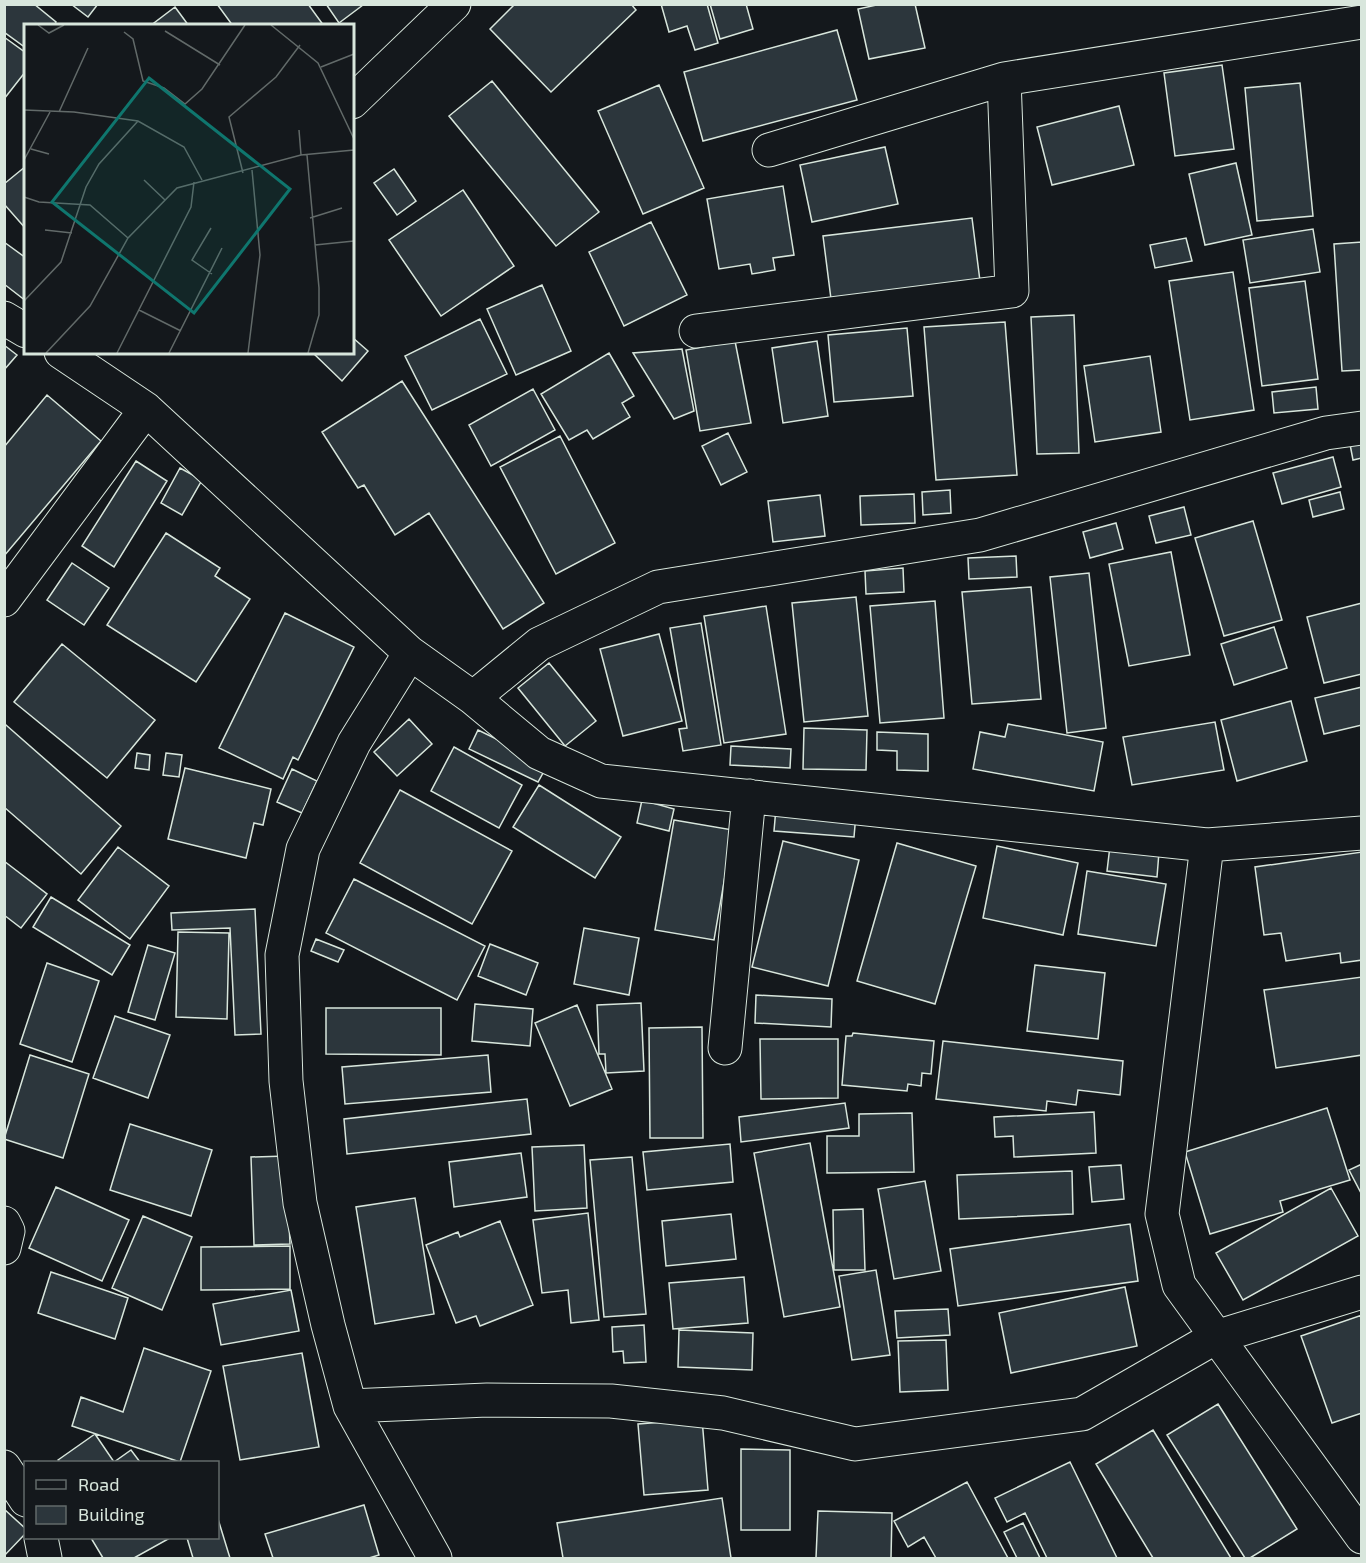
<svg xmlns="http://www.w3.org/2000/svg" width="1366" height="1563" font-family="'Exo 2',sans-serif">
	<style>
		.building { fill: #2c363c; stroke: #d8e6dc; stroke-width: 1.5 }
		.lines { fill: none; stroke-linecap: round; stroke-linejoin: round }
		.minor-casing { stroke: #d8e6dc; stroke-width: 35 }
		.minor { stroke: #14181c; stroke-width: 33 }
		.inset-road { fill: none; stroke: #626a69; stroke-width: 1.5 }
		.view { fill: #0f766e; fill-opacity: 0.15; stroke: #0f766e; stroke-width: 3 }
		.inset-edge { fill: none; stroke: #d8e6dc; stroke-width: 3 }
	</style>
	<rect width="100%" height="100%" fill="#14181c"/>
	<path class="building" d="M4,4H34L56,22L54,26H26V48L4,32Z
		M71,4H98L88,17Z
		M217,4H308L324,26H233Z
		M326,4H362L363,5L339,23Z
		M515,4H631L636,10L551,92L490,29Z
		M661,4H707L718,43L695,50L687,26L669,32Z
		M710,4H746L753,29L720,39Z
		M881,4H915L925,48L869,59L858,9Z
		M175,7L189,26H150Z
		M837,30L857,100L703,141L684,72Z
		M4,37L26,53V71L4,99Z
		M1222,65L1234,149L1175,156L1164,73Z
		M492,81L599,212L556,246L449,116Z
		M1300,83L1313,216L1257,221L1245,88Z
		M659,85L704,188L643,214L598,111Z
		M1119,106L1134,165L1052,185L1037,127Z
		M885,147L898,204L812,222L800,165Z
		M1236,163L1252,235L1205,245L1189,174Z
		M26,166V229L4,204V184Z
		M394,169L416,201L397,215L374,183Z
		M783,186L794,255L773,258L775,270L752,274L750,264L719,269L707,199Z
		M463,190L514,266L441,316L389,240Z
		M972,218L980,281L831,299L823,236Z
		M651,222L687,295L624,326L589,252Z
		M1313,229L1320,272L1250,283L1243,240Z
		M1186,238L1192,261L1155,268L1150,245Z
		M4,242L26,258V301L4,284Z
		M1362,242V370L1342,371L1334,244Z
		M1233,272L1254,410L1190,420L1169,281Z
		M1305,281L1318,379L1262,386L1249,288Z
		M542,285L571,351L516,375L487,309Z
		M1074,315L1079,453L1037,454L1031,317Z
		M480,319L507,374L432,410L405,356Z
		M1005,322L1017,475L936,480L924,327Z
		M907,328L913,396L834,402L828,335Z
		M352,337L368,351L342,381L312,352H352Z
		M735,341L751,423L700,431L686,350Z
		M817,341L828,416L783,423L772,348Z
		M4,345L17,355L4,370Z
		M682,349L694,411L674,419L633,353Z
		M609,353L634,396L622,403L630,417L593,439L587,430L569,440L541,394Z
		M1150,356L1161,432L1095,442L1084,366Z
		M402,381L544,603L503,629L429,513L395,535L364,485L358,488L322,432Z
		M1316,387L1318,409L1274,413L1272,392Z
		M533,389L555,430L491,466L469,425Z
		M47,395L101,441L4,556V447Z
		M728,433L747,472L721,485L702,446Z
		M560,436L615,543L556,574L500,467Z
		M1362,437V458L1353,460L1349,439Z
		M1333,457L1341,487L1282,504L1273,473Z
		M136,461L167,481L114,567L82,546Z
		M180,468L202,480L182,515L161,503Z
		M950,490L951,513L923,515L922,492Z
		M1340,492L1344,509L1313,517L1309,500Z
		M914,494L915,523L861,525L860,496Z
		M820,495L825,536L773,542L768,501Z
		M1184,507L1191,535L1156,543L1149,516Z
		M1253,521L1282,620L1224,636L1195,538Z
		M1116,523L1123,549L1090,558L1083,532Z
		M166,533L220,568L215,576L250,599L196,682L107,625Z
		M1171,552L1190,655L1129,666L1109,564Z
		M1016,556L1017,577L969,579L968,558Z
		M72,563L109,588L84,625L47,600Z
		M903,568L904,592L866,594L865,571Z
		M1089,573L1106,728L1067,733L1050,577Z
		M1031,587L1041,699L972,704L962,592Z
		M856,597L868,716L804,722L792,603Z
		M935,601L944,718L880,723L870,606Z
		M1362,603V674L1324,683L1307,617Z
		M766,606L786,734L724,743L704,616Z
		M285,613L354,647L298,760L293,757L283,779L219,748Z
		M701,623L721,745L683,751L679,729L687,728L670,628Z
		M1274,627L1287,668L1234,685L1221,644Z
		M659,634L682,721L623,736L600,649Z
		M62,644L155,720L107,778L14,702Z
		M549,663L596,721L565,746L518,688Z
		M1362,687V725L1324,734L1315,698Z
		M1291,701L1307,761L1237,781L1221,720Z
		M409,719L432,744L397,776L374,752Z
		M1215,722L1224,770L1132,785L1123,737Z
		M1008,724L1103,742L1094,791L973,769L980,732L1005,737Z
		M6,725L121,826L81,874L4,807V727Z
		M804,728L867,730L866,770L803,769Z
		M478,730L548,764L538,782L469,749Z
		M877,732L928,734V771L897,770V751L877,750Z
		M731,746L791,749L790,768L730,765Z
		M454,747L522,785L499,828L431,791Z
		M137,753L150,755L149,770L135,768Z
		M166,753L182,755L179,777L163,775Z
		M185,768L271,789L263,825L254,823L246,858L168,839Z
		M292,769L317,781L302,813L277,802Z
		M539,785L621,837L595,878L513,827Z
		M400,790L512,851L472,924L360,863Z
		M642,800L674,809L669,831L637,823Z
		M776,808L856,814L854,837L774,831Z
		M674,820L733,830L714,940L655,930Z
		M783,841L859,860L828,986L752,967Z
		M897,843L976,866L935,1004L857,981Z
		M997,846L1078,863L1063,935L983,918Z
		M1110,846L1159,852L1157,877L1107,871Z
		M118,847L169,886L130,939L78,900Z
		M1362,852V960L1341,963L1340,953L1286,961L1281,933L1264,935L1255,867Z
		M4,861L47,894L21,928L4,915Z
		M1087,871L1166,884L1156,946L1078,934Z
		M354,879L485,946L457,1000L326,933Z
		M51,897L130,945L112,975L33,927Z
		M255,909L261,1034L235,1035L230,928L172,930L171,913Z
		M584,928L639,938L629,995L574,984Z
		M178,932L229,933L227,1019L176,1017Z
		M316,939L344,950L338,962L311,951Z
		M490,944L538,963L526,995L478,976Z
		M148,945L175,953L155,1020L128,1012Z
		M47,963L99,981L72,1062L20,1044Z
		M1035,965L1105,973L1098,1039L1027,1031Z
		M1362,977V1055L1276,1068L1264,990Z
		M756,995L832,999L831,1027L755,1023Z
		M641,1003L644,1071L606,1073L605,1054H599L597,1005Z
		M475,1004L533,1009L530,1046L472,1041Z
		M577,1005L612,1089L570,1106L535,1023Z
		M326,1008H441V1055L326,1054Z
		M115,1016L170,1035L148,1098L93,1078Z
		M702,1027L703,1138H650L649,1028Z
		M853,1033L934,1041L931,1074L922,1073L921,1086L908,1084L907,1091L842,1085L846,1036H852Z
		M760,1039H838V1098L761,1099Z
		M943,1041L1123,1061L1120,1095L1078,1090L1076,1105L1047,1101L1046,1111L936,1099Z
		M30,1055L89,1074L63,1158L4,1139Z
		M488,1055L491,1092L345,1104L342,1067Z
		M527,1099L531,1134L347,1154L344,1119Z
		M845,1103L849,1128L741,1142L739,1117Z
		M1327,1108L1350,1180L1280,1201L1283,1212L1210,1234L1185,1152Z
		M1094,1112L1096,1153L1014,1157L1013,1136L995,1137L994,1117Z
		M912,1113L914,1172L827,1173V1136H859V1114Z
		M130,1124L212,1150L191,1216L110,1190Z
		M810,1143L840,1307L784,1317L754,1153Z
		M730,1144L733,1182L647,1190L643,1152Z
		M584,1145L587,1208L535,1211L532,1147Z
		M521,1153L527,1197L454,1207L449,1162Z
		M286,1156L290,1244L254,1245L251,1157Z
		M632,1157L646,1314L604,1317L590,1160Z
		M1362,1164V1195L1349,1170Z
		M1121,1165L1124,1199L1092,1202L1089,1167Z
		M1072,1171L1073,1214L959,1219L957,1175Z
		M925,1181L941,1271L894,1279L878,1189Z
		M56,1187L129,1220L102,1281L29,1248Z
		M1331,1188L1358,1236L1243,1300L1216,1253Z
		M415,1198L434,1314L375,1324L356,1207Z
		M863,1209L865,1270H834L833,1210Z
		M588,1213L599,1320L571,1323L568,1290L542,1293L533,1220Z
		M731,1214L736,1259L666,1266L662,1221Z
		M143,1216L192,1237L162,1310L112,1288Z
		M500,1221L533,1305L480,1326L476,1316L456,1323L426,1245L458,1232L460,1237Z
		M1130,1224L1138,1281L958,1306L950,1249Z
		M290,1246V1289L201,1290V1247Z
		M876,1270L890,1355L852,1360L839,1276Z
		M51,1272L128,1298L115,1339L38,1313Z
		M744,1277L748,1323L673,1329L669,1283Z
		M1125,1287L1137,1346L1011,1373L999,1313Z
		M291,1290L299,1331L221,1345L213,1304Z
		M948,1309L950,1335L897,1338L895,1311Z
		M1362,1315V1413L1332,1423L1301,1336Z
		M644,1325L646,1362L624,1363L623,1351L613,1352L612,1327Z
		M679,1330L753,1333L752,1370L678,1367Z
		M946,1340L948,1390L900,1392L898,1341Z
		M144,1348L211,1371L180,1462L72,1426L81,1397L123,1412Z
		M302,1353L319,1447L240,1460L223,1366Z
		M1218,1404L1297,1529L1250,1558H1245L1167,1435Z
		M702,1419L708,1490L644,1495L638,1424Z
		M1153,1430L1231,1558H1153L1096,1464Z
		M95,1434L114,1462L131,1450L140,1462H60L58,1460Z
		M741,1449L790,1450V1530H741Z
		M1070,1462L1117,1558H1047L1025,1513L1007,1522L995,1498Z
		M967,1482L1008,1558H936L924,1537L908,1547L894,1521Z
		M722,1498L731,1558H563L557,1523Z
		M364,1505L379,1555L369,1558H273L265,1534Z
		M4,1509L26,1529V1533L4,1556Z
		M818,1511L892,1513L891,1558H816Z
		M218,1519L230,1558H193L187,1538H218Z
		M1023,1523L1040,1558H1017L1004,1532Z
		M91,1538H170L134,1558H103Z"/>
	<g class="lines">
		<defs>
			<path id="minor" d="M352,102L454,4
				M769,150L1004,79L1362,22
				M4,318L26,331
				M696,331L1012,291L1004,79
				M61,352L146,409L410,653L473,698L539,753L601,781L1207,845L1362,833
				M4,600L146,409
				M410,653L354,743L303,849L282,955L286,1081L300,1203L328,1325L350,1406L435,1558
				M473,698L539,644L658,587L980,535L1326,433L1362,428
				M1207,845L1162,1214L1179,1285L1362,1537
				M725,1048L749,796
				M4,1223L8,1231L4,1248
				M350,1406L487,1400L611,1401L723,1413L855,1444L1082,1414L1216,1337L1362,1292
				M4,1467L26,1500
				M41,1538L45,1558"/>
		</defs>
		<use href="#minor" class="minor-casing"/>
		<use href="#minor" class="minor"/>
	</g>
	<g transform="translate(24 24)">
		<rect width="330" height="330" fill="#14181c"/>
		<path class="inset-road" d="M14,1L25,9L40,1M247,1L294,39L330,115M141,7L196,41M100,8L109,15L119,57L140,64L161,80L178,65L221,1M297,43L330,30M0,86L50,88L114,97L160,123L178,156M35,88L64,24M275,106L277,131M7,125L25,130M283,131L295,264V291L284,329M0,136L26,88M219,149L205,93L252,53L276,21M120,156L141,176M0,173L15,178L66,181L104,214M286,194L318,184M187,204L168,236L188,250M21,206L48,209M291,221L330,217M0,277L37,238L62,163L75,140L114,97M115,286L157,307M22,329L66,282L104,214L153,164L277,131L330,126M93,329L167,183L170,158M145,329L198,224M224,329L236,231L228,146"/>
		<path class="view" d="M125,54L266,165L170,289L28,178Z"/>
		<rect width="330" height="330" class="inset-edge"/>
	</g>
	<rect width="1366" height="1563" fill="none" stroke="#d8e6dc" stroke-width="12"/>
	<rect x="24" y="1461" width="195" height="78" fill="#14181c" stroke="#626a69" stroke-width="1.5"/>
	<rect x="36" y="1480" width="30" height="9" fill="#14181c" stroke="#626a69" stroke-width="1.5"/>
	<text x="78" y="1491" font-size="18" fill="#d8e6dc">Road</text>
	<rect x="36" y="1506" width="30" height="18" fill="#2c363c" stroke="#626a69" stroke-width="1.5"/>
	<text x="78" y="1521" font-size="18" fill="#d8e6dc">Building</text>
</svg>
